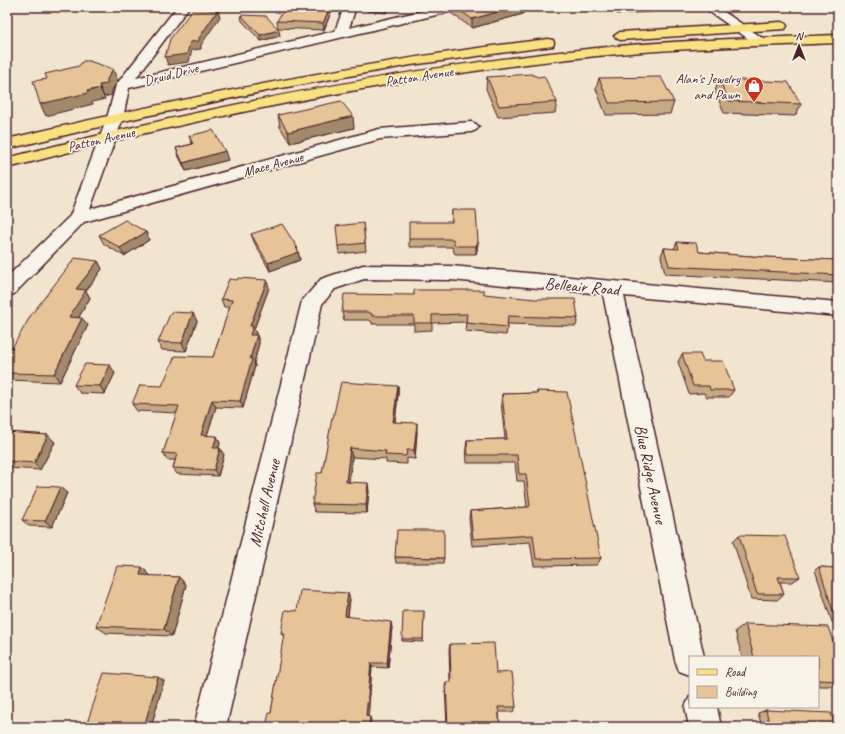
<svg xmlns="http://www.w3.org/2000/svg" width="845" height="734" font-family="Caveat,sans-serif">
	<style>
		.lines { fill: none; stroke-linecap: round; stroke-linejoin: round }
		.minor-casing { stroke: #4a1f2b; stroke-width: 3 }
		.secondary-casing { stroke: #4a1f2b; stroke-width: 3 }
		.primary-casing { stroke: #4a1f2b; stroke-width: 3 }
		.minor { fill: #f7f3e8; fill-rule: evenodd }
		.secondary { fill: #f7f3e8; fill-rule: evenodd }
		.primary { fill: #f9e181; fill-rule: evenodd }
		.wall { fill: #c6a982; stroke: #4a1f2b }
		.shaded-wall { fill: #a1896a; stroke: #4a1f2b }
		.building { fill: #e6c497; stroke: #4a1f2b }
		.labels { text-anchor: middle; stroke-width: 3.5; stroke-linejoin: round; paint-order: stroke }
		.far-street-label { font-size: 14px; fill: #4a1f2b; stroke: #f7f3e8 }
		.far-poi-label { font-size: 14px; fill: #4a1f2b; stroke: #f7f3e8; text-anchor: end }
		.street-label { font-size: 17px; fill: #4a1f2b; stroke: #f7f3e8 }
	</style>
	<rect width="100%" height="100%" fill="#f2e5d0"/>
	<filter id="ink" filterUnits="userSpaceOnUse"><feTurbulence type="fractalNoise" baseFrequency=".025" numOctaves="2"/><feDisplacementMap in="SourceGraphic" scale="8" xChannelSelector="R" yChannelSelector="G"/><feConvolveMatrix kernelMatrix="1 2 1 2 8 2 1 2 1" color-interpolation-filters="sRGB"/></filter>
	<g filter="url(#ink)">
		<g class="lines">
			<defs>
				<path id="minor" d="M177,7H189L136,78L335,31L344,7H356L349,28L438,7H459L453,11L129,88L123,118L90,209L379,129L471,122L476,124L479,127L476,130L471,132L380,139L84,222L14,294L7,296V277L70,216L107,118L116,85Z
					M363,265L451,266L838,302V316L624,296L704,657H690V675L679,671L675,660L603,294L451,280L364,279L335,289L322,304L226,727H194L302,301L321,279Z
					M690,696V707H717L721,727H689L685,707Z"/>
				<path id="secondary" d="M703,7H717L768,42L767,45H757Z"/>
				<path id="primary" d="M781,22L785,23L787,26L785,29L620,40L614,36L620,32Z
					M838,35V43C758,46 677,48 597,56C448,71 301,98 155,131C105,142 56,156 7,168V158C201,108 398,68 597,48C677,40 758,38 838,35Z
					M548,39L553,40L554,43L553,46L411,65L276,89L141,117L7,149V139C186,97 365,61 548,39Z"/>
			</defs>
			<use href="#minor" class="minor-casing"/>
			<use href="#secondary" class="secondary-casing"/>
			<use href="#primary" class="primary-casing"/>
			<use href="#minor" class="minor"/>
			<use href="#secondary" class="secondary"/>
			<use href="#primary" class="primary"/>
		</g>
		<path class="wall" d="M333,7L324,30L278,28L277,21Z
			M367,7H389L386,13L367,11Z
			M451,7H524L523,14L472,28L451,13Z
			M612,7H668L667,11L617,14Z
			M241,15L280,36L261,41L242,21Z
			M487,77L557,102L555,113L498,117L486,89Z
			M599,78L674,102L670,114L606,115L596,89Z
			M719,79L801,104L795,116L724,113L715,91Z
			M278,115L354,128L290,143L280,127Z
			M189,136L228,160L186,171L179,157L176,148L192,144Z
			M452,210L478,242L477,250L476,254H455L452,247H409V239L452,222Z
			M363,223L366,251L339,254L338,246Z
			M146,232L149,240L124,256L104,244L99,235Z
			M251,234L297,247L300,260L270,271L254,242Z
			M677,242L699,252L764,257L838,260V283L665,274L661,256L664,248L674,249Z
			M98,261L102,269L86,291L90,298L79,317L88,325L60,382L7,380V348H12Z
			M269,288L254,329L256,333L255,335H257L259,343L254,363L255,366L243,408L216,407L207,435L220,443L219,448L224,455L218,476L177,474L173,468L175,460H167L163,453L177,413L137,411L132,404L162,386L213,357L230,307H224L221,299Z
			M484,294L578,318L576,326L508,324L506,335L465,331L466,322L432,323V330L414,331V324H372V322L369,320H344L342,312L414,295Z
			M838,316V331L833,322Z
			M197,321L186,351L162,350L158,342Z
			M682,354L703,361L734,390L729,397H706L704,393L689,394L678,362Z
			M115,373L105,394L80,393L74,385Z
			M398,386V395L395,422L417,432L415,459L407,458V464L386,463V459L352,457L349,482L369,491L367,513L315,512L312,504L322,473L333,418Z
			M537,391L601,558L597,565L534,566L530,542L472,546L469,518L470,511L527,507L524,481H517L515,463H467L466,448L467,440L505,439L501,402L502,394L537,393Z
			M7,432L48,435L55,442L40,470L7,468Z
			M67,493L52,527L29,526L22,520Z
			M739,535L800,577L792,582H780L784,594L777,600L751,599L733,541Z
			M395,557L444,558L443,563H396Z
			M819,567L838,568V623L832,622L815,570Z
			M150,575V576L179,577L186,585L172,636L106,633L96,626Z
			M350,599L348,617L392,627L388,668L372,667L368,716L371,720L271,713L284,637L281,633L297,611Z
			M424,611L423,642L402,641V639Z
			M745,624L838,656V684L833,686H818V657H742L735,631Z
			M450,644L496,673L516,707L513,712H499L500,727H447L445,687L446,682H450L449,650Z
			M164,681L151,727H111L95,726L87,723Z
			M766,710L835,727H762L758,713Z"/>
		<path class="shaded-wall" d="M330,7H333L324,30L323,23Z
			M386,7H389L386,13Z
			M516,7H524L523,14L472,28V19Z
			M218,10L220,17L201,45V49L192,50L189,62L168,65L165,57L190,42L199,38Z
			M279,30L280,36L261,41L260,35Z
			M113,69L118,81L112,90V95L104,97L99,85L107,79Z
			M100,88L105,99L92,102L93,104L46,116L40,104Z
			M353,116L354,128L290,143L288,132Z
			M225,151L228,160L186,171L183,163Z
			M146,232L149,240L124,256L120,248Z
			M7,238L9,247L7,248Z
			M478,242L477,250L476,254V246Z
			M297,247L300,260L270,271L268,263Z
			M98,261L102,269L86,291L90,298L74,325L69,317L76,289Z
			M267,280L269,288L254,329L256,333L253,343L250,335V326Z
			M193,313L197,321L186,351L182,343Z
			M82,318L88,325L60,382L54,374Z
			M257,335L259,343L254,363L255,366L243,408L240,401L250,359Z
			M110,365L115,373L105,394L100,386Z
			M398,386V395L394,430L393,422Z
			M212,400L216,407L205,442L201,435Z
			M417,423V432L415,459L414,450Z
			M48,435L55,442L40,470L34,463Z
			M217,436L220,443L217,455L213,448Z
			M220,448L224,455L218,476L214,470Z
			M350,448L352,457L348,490L346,482Z
			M368,483L369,491L367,513L366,505Z
			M60,487L67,493L52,527L45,521Z
			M7,532L11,535L7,542Z
			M142,567L150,575L148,583L140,575Z
			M179,577L186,585L172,636L164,629Z
			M348,593L350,599L347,622L345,616Z
			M391,622L392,627L388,668L387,663Z
			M371,663L372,667L368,720L366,716Z
			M158,677L164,681L151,727H144Z
			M370,717L371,720L370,727H369Z"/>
		<path class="building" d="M285,7H330L323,23L277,21Z
			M455,7H516L472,19Z
			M193,9L218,10L199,38V41L190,42L187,54L165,57L170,39Z
			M241,15L266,16L279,30L260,35Z
			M83,61H89L113,69L107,79V84L99,85L100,88L87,91L88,93L40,104L33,81L47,79L45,74L79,66Z
			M531,74L538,77L544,76L557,102L499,106L487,77Z
			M661,77L674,102L609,103L599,78Z
			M719,79L788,82L801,104L729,101Z
			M341,101L353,116L288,132L278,115Z
			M213,130L225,151L183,163L176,148L193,144L189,136Z
			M452,210H476L478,242L476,246H455L453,239H409V222H452Z
			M125,220L146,232L120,248L99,235Z
			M363,223L365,243L338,246L336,226Z
			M282,224L297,247L296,248L299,252L268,263L251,234Z
			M677,242L696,243L699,252L764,257L838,260V275L669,266L664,248L679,249Z
			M75,258L98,261L76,289L86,290L69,317L82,318L54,374L7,373V348H12L31,315Z
			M238,278L267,280L250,326H253L250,335H257L250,359H252L240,401L212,400L201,435L217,436L213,448H220L214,470L173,468L177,454L163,453L179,406L132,404L140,385L162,386L175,356L213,357L232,300L221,299L229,279L237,280Z
			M414,290H484V294L535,299H575L578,318L508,316L507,327L466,323L467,314L432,315V323H414V316H372V314L368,312H342L344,294L414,295Z
			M171,312L193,313L182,343L158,342Z
			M682,354H700L703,361H723L734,390H710L709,386H693Z
			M85,364L110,365L100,386L74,385Z
			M341,382L398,386L393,422L417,423L414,450H407L406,456L385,455L386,451L350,448L346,482L368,483L366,505L312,504L317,473H322L332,418H333Z
			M537,391L567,392L601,558L536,559L533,535L473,539L470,511L529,507L530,505L526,474H519L517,455H468L467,440L507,439L502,394L538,393Z
			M7,432L48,435L34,463L7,461Z
			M38,486L60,487L45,521L22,520Z
			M397,530H444V558L395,557Z
			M739,535L785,536L800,577H778L784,594H757Z
			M117,566L142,567L140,575L179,577L164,629L96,626Z
			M819,567L838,568V620H836Z
			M300,590L348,593L345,616L391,622L387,663H371L366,716L370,717L369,727H266L269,713H271L284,633H281L285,610L297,611Z
			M403,611H424L423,639H402Z
			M745,624L828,627L838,656V681L818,680V657H754Z
			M494,643L496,673L512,672L516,707H498L500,727H448L446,682H451L450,644Z
			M104,673L158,677L144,727L87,723Z
			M766,710L831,713L835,727H770Z"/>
	</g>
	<defs>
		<symbol id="shop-pin" viewBox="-11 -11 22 30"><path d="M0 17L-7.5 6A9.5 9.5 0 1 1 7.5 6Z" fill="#c8321e" stroke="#f7f3e8"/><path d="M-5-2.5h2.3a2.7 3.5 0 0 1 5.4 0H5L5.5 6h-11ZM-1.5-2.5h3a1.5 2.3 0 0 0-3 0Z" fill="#fff"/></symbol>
	</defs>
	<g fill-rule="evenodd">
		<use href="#shop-pin" x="743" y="75" width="22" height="30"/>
	</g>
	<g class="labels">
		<g class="far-street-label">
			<text transform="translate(171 74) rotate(-14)" y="5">Druid Drive</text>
			<text transform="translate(419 76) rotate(-9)" y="5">Patton Avenue</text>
			<text transform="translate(101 139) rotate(-13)" y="5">Patton Avenue</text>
			<text transform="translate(273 164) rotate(-15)" y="5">Mace Avenue</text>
		</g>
		<g class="far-poi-label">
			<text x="740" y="83">Alan's Jewelry<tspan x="740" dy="16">and Pawn</tspan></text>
		</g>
		<g class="street-label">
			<text transform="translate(582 286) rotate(5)" y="6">Belleair Road</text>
			<text transform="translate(651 474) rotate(78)" y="6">Blue Ridge Avenue</text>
			<text transform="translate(264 503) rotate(-77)" y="6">Mitchell Avenue</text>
		</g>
	</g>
	<rect width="845" height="734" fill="none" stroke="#f7f3e8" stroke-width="24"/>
	<rect x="12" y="12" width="821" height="710" fill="none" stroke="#4a1f2b" stroke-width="1.5" filter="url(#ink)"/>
	<rect x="689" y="656" width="130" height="52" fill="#f7f3e8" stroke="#b29e9c"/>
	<rect x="697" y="669" width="20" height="6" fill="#f9e181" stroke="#b29e9c"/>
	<text x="725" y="676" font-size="12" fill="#4a1f2b">Road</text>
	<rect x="697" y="686" width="20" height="12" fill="#e6c497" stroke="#b29e9c"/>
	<text x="725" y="696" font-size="12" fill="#4a1f2b">Building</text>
	<g transform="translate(799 46)" stroke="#f7f3e8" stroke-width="3" paint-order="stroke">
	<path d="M0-3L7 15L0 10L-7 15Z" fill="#4a1f2b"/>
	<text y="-6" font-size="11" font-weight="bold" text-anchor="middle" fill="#4a1f2b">N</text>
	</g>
</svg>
